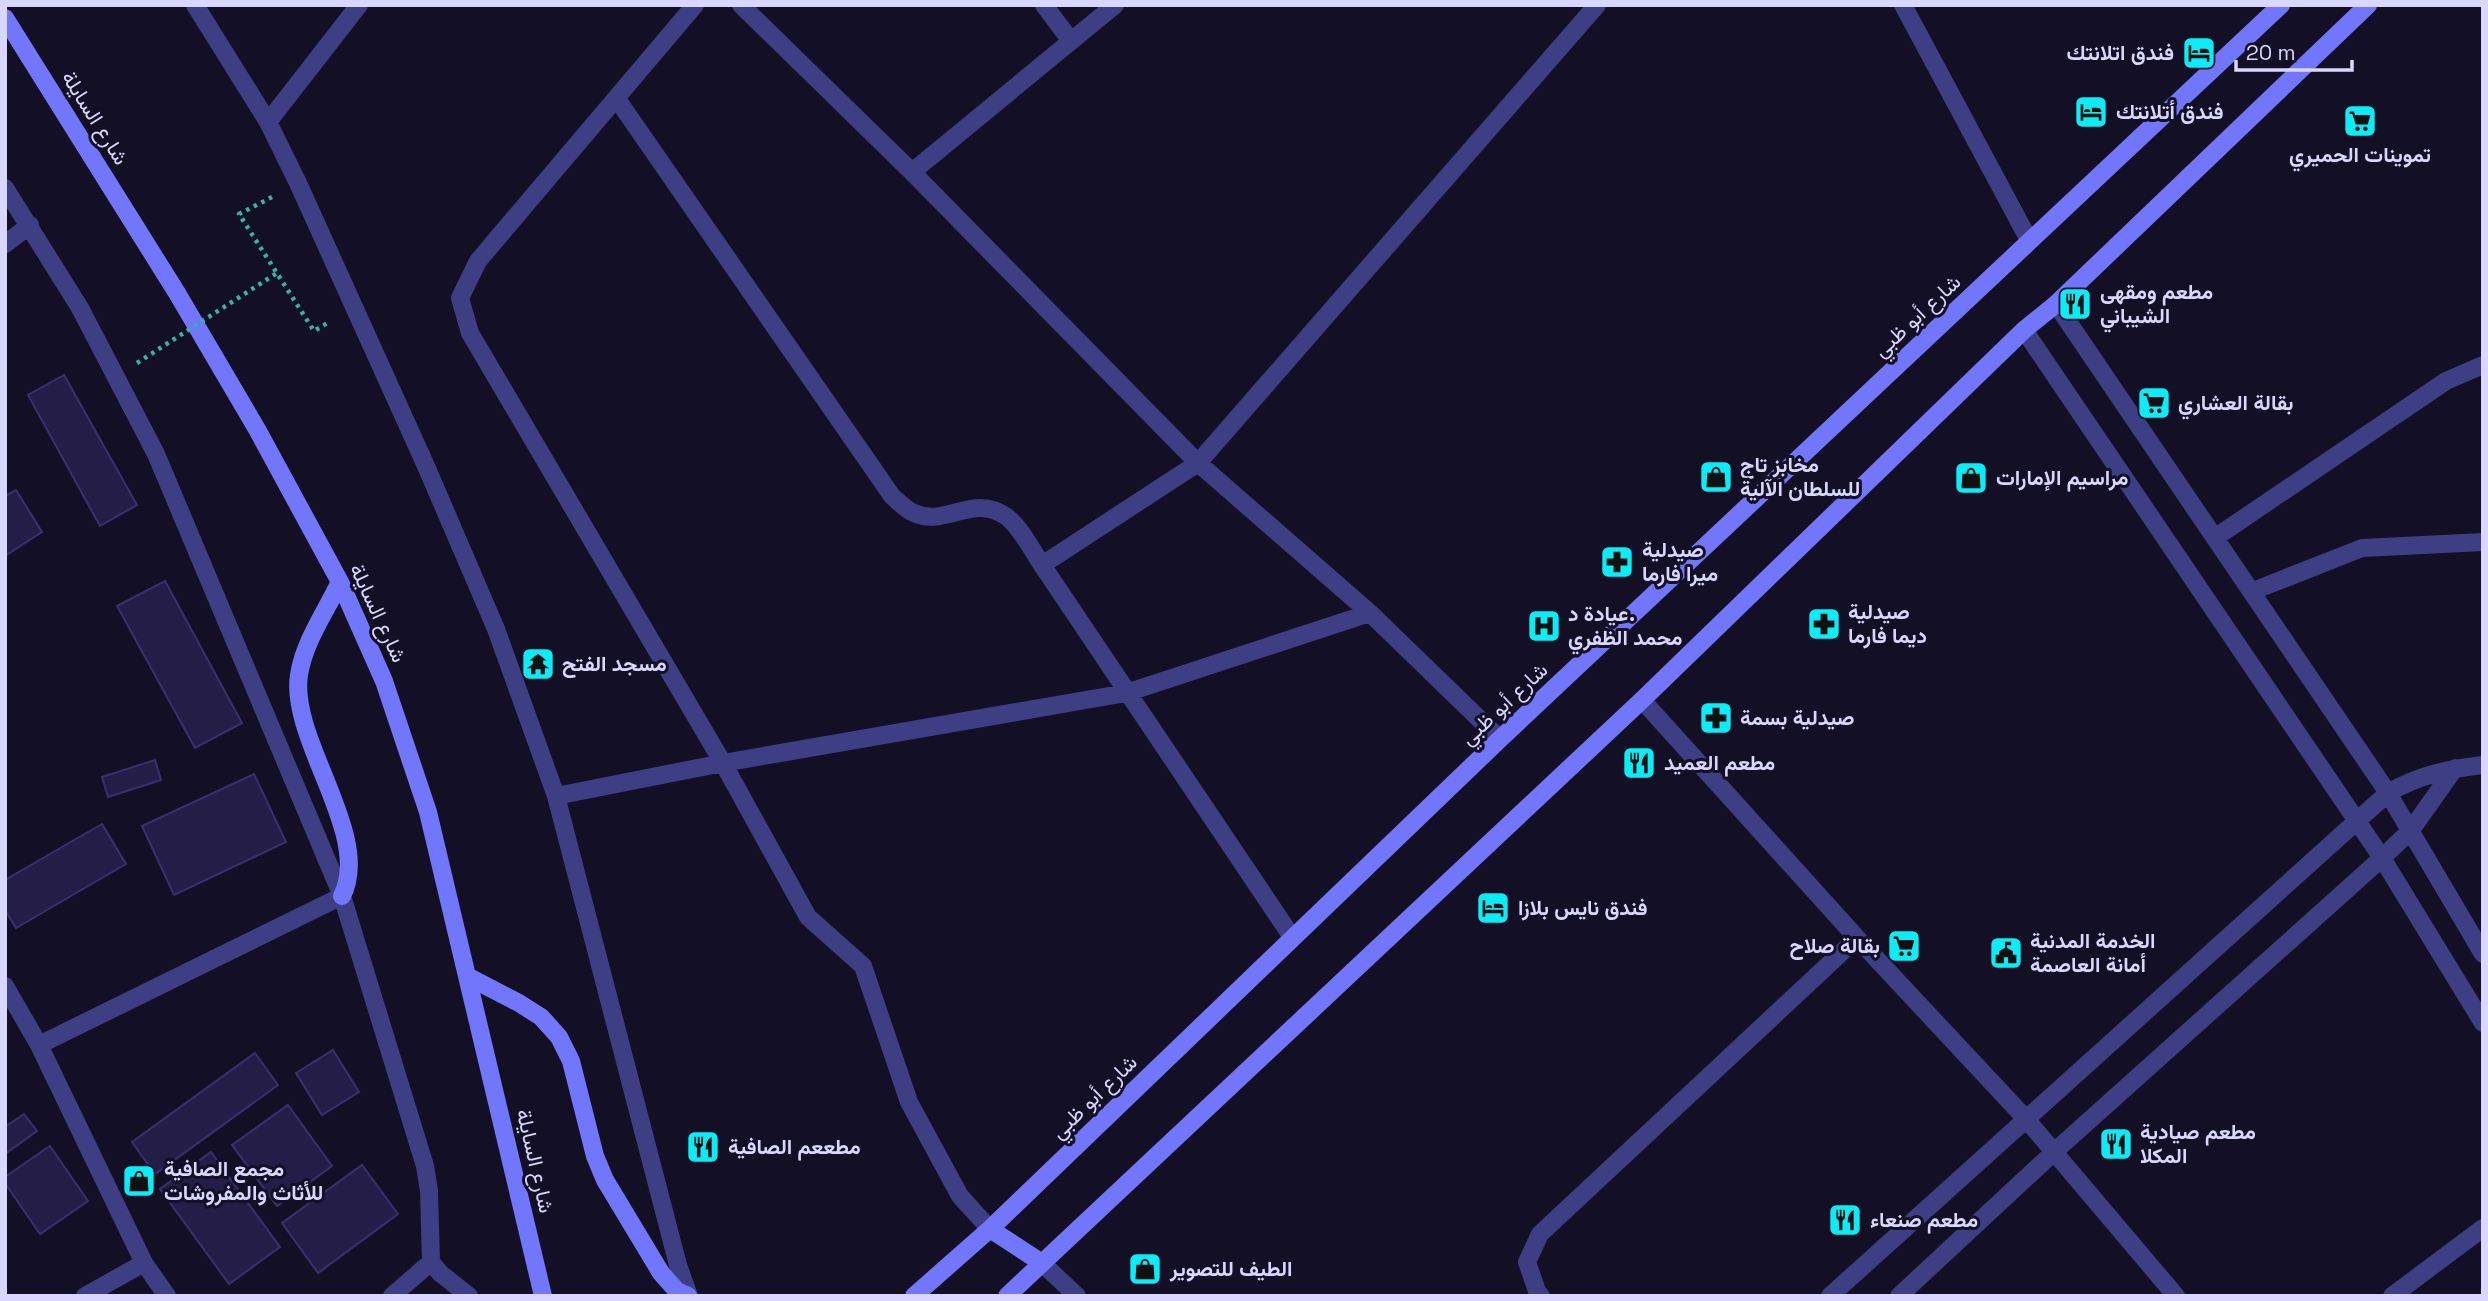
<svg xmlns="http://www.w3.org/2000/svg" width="2488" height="1301" font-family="'Space Grotesk',Vazirmatn,sans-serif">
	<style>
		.building { fill: #231d47; stroke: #393072; stroke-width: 2 }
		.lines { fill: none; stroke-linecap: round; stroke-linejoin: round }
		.path { stroke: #34b5a6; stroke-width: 4.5; stroke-dasharray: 3.5 5; stroke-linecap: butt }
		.minor { stroke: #3d3e84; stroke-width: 18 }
		.secondary { stroke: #7276fa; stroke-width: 18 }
		.path-bridge { stroke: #34b5a6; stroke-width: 4.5; stroke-dasharray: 3.5 5; stroke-linecap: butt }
		.labels { text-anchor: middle; stroke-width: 6; stroke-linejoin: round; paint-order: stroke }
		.poi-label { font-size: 21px; font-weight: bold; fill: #d9d7fe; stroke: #131026; text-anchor: start }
		.street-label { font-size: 21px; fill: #d9d7fe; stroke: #131026 }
	</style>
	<rect width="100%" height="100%" fill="#131026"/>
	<path class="building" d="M64,375L137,505L100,526L28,395Z
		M16,490L42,532L5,556V496Z
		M165,581L242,723L195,748L117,606Z
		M155,760L161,780L108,797L102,777Z
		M254,774L286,842L174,895L142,826Z
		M102,824L126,864L16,928L5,910V880Z
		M333,1050L359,1092L322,1115L296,1073Z
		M255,1053L278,1085L155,1174L132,1142Z
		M288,1105L332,1166L277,1206L232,1145Z
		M24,1114L37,1131L5,1154V1127Z
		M50,1146L88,1201L40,1234L5,1183V1177Z
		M211,1152L280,1247L229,1284L160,1189Z
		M362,1165L398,1214L318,1273L282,1223Z"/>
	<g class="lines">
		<path class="path" d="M272,197L239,214L314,331L329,322"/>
		<path class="minor" d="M195,5L268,122L298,183L426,466L496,629L556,796L678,1265L689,1296
			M695,5L478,261L460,298L470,333L723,763L808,917L863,966L909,1102L960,1196L990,1229
			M741,5L912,172L1198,463L1370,613L1500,739
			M1044,5L1071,41
			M1903,5L2029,240
			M617,99L892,496C899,502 906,510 914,513C946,528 973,492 1007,517C1021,528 1032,550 1042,565L1292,937
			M268,122L359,5
			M912,172L1115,5
			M5,188L80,308L156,454L342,896L425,1166L429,1191L431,1262L440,1273L469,1296
			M5,244L30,225
			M2056,304L2388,793L2483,954
			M2024,330L2382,858L2483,1023
			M2216,537L2446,381L2483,365
			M1042,565L1198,463L1597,5
			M2253,591L2362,548L2483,542
			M1642,700L1857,938L2027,1120L2176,1296
			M556,796L723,763L1126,693L1370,613
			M5,986L39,1045L144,1263L167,1296
			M39,1045L342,896
			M1042,1263L1077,1296
			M85,1296L144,1263
			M392,1296L431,1262
			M1541,1296L1537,1291L1527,1262L1540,1234L1857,938
			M1830,1296L2388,793C2419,775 2448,769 2483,765
			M1899,1296L2054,1152L2382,858L2411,830L2455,768
			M2392,1296L2483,1228"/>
		<path class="secondary" d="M5,18L177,293L258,431L340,582L384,681L428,812L543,1296
			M340,582C326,611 304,642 299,675C289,740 373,835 342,896
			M467,976L519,1003L541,1017L559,1037L571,1061L595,1156L605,1180L661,1273L677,1291L688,1296
			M990,1229L1042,1263
			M914,1296L990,1229L1500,739L2281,5
			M1007,1296L1642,700L2024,330L2056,304L2368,5"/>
		<path class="path-bridge" d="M137,363L277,273"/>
	</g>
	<defs>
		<symbol id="hotel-square" viewBox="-11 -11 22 22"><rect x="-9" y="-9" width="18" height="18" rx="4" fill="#0aecf6" stroke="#131026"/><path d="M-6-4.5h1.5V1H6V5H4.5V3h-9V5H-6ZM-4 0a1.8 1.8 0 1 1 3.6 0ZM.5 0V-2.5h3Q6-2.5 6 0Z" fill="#111"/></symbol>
		<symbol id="supermarket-square" viewBox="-11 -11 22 22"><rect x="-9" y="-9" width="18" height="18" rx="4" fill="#0aecf6" stroke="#131026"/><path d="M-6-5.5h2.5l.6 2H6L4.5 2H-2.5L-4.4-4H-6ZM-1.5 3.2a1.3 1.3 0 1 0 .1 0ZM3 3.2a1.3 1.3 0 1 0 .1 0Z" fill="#111"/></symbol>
		<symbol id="restaurant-square" viewBox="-11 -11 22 22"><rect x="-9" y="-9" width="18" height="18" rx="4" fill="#0aecf6" stroke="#131026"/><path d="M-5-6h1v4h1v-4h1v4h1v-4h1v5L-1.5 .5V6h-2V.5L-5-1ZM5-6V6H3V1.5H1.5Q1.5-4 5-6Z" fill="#111"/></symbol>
		<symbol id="shop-square" viewBox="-11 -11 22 22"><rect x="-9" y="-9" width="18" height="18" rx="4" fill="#0aecf6" stroke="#131026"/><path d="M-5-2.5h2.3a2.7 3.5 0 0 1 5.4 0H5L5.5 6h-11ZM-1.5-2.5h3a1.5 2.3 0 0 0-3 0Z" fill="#111"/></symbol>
		<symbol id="pharmacy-square" viewBox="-11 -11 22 22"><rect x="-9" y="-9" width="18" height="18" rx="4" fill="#0aecf6" stroke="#131026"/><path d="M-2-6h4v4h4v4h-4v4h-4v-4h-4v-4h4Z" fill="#111"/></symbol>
		<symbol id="hospital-square" viewBox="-11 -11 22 22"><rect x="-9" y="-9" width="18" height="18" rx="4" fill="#0aecf6" stroke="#131026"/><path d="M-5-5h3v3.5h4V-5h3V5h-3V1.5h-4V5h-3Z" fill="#111"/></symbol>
		<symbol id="temple-square" viewBox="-11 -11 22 22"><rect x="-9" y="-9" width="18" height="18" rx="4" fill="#0aecf6" stroke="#131026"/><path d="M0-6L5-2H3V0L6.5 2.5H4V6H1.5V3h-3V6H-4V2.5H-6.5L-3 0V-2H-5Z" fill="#111"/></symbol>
		<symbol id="civic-square" viewBox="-11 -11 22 22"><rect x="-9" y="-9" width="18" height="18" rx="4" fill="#0aecf6" stroke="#131026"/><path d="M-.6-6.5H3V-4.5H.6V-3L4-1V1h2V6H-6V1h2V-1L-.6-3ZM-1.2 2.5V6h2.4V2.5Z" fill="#111"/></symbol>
	</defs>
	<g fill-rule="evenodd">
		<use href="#hotel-square" x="2180" y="34" width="38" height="38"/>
		<use href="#hotel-square" x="2072" y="93" width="38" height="38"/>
		<use href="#supermarket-square" x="2341" y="102" width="38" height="38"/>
		<use href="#restaurant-square" x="2056" y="285" width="38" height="38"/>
		<use href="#supermarket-square" x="2135" y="384" width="38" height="38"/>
		<use href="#shop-square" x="1697" y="458" width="38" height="38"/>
		<use href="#shop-square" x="1952" y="459" width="38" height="38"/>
		<use href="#pharmacy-square" x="1598" y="543" width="38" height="38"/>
		<use href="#pharmacy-square" x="1805" y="605" width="38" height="38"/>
		<use href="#hospital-square" x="1525" y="607" width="38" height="38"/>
		<use href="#temple-square" x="519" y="645" width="38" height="38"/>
		<use href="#pharmacy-square" x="1697" y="699" width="38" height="38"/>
		<use href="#restaurant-square" x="1620" y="744" width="38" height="38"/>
		<use href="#hotel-square" x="1474" y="889" width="38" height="38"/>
		<use href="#supermarket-square" x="1885" y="927" width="38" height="38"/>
		<use href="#civic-square" x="1987" y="934" width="38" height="38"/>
		<use href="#restaurant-square" x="2097" y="1125" width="38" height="38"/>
		<use href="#restaurant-square" x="684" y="1128" width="38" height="38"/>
		<use href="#shop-square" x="120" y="1162" width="38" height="38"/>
		<use href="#restaurant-square" x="1826" y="1201" width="38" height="38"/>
		<use href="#shop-square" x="1126" y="1250" width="38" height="38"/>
	</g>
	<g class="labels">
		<g class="poi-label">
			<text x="2174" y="60" text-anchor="end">فندق اتلانتك</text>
			<text x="2116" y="119">فندق أتلانتك</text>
			<text x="2360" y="162" text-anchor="middle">تموينات الحميري</text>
			<text x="2100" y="299">مطعم ومقهى<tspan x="2100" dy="24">الشيباني</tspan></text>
			<text x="2178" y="410">بقالة العشاري</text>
			<text x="1740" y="472">مخابز تاج<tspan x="1740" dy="24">للسلطان الآلية</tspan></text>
			<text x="1996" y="485">مراسيم الإمارات</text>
			<text x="1642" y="557">صيدلية<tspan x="1642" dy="24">ميرا فارما</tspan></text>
			<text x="1848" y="619">صيدلية<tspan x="1848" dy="24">ديما فارما</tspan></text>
			<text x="1568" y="621">عيادة د.<tspan x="1568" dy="24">محمد الظفري</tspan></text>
			<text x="562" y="671">مسجد الفتح</text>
			<text x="1740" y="725">صيدلية بسمة</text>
			<text x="1664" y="770">مطعم العميد</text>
			<text x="1518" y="915">فندق نايس بلازا</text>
			<text x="2030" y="948">الخدمة المدنية<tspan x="2030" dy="24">أمانة العاصمة</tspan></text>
			<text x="1880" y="953" text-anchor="end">بقالة صلاح</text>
			<text x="2140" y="1139">مطعم صيادية<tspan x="2140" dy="24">المكلا</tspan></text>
			<text x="728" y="1154">مطععم الصافية</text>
			<text x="164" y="1176">مجمع الصافية<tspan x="164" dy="24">للأثاث والمفروشات</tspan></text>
			<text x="1870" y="1227">مطعم صنعاء</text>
			<text x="1170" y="1276">الطيف للتصوير</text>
		</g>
		<g class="street-label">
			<text transform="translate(95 118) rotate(58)" y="7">شارع السايلة</text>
			<text transform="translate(1917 316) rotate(-43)" y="7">شارع أبو ظبي</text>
			<text transform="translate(378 613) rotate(65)" y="7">شارع السايلة</text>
			<text transform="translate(1504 704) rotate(-43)" y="7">شارع أبو ظبي</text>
			<text transform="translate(1094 1097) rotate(-44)" y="7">شارع أبو ظبي</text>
			<text transform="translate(535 1161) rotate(77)" y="7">شارع السايلة</text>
		</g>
	</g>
	<rect width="2488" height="1301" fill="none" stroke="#d9d7fe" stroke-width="14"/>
	<path d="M2236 60v10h116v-10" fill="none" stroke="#d9d7fe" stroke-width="3.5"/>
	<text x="2246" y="60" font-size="21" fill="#d9d7fe" stroke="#131026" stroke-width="5" paint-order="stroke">20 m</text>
</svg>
